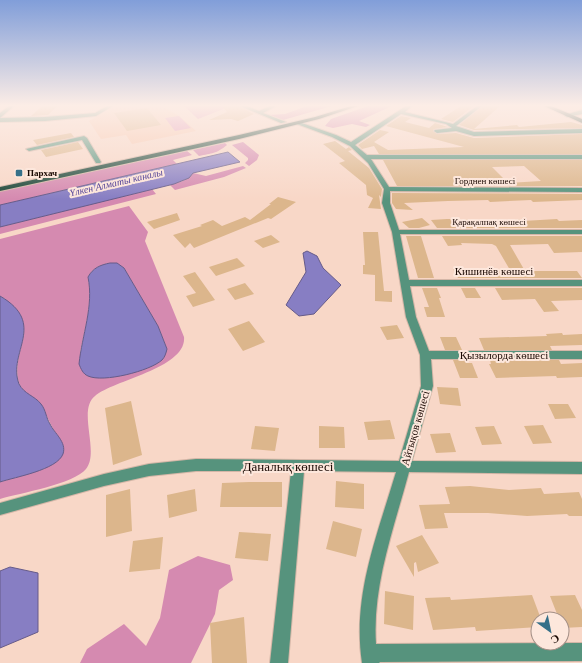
<svg xmlns="http://www.w3.org/2000/svg" width="582" height="663" font-family="'Times New Roman',serif">
	<style>
		.built { fill: #f8c8af }
		.green { fill: #e298bd }
		.forest { fill: #d58ab0; fill-rule: evenodd }
		.water { fill: #877ec3; stroke: #665b89 }
		.building { fill: #dcb68c; fill-rule: evenodd }
		.lines { fill: none; stroke-linecap: round; stroke-linejoin: round }
		.minor-casing { stroke: #d4b6a7; stroke-width: 2 }
		.major-casing { stroke: #d4b6a7; stroke-width: 2 }
		.minor { fill: #56937d; fill-rule: evenodd }
		.major { fill: #1b4638; fill-rule: evenodd }
		.poi-dot { fill: #367089; stroke: #fde7dc; stroke-width: 1.5 }
		.labels { text-anchor: middle; stroke-width: 4; stroke-linejoin: round; paint-order: stroke }
		.far-poi-label { font-size: 9px; font-weight: bold; fill: #190802; stroke: #fde7dc; text-anchor: start }
		.far-street-label { font-size: 9px; fill: #190802; stroke: #fde7dc }
		.far-water-label { font-size: 10px; font-style: italic; fill: #534397; stroke: #fde7dc }
		.street-label { font-size: 11px; fill: #190802; stroke: #fde7dc }
		.near-street-label { font-size: 13px; fill: #190802; stroke: #fde7dc }
	</style>
	<rect width="100%" height="100%" fill="#f8d7c7"/>
	<path class="built" d="M116,106H162L179,116L196,131L132,144L126,135L101,139L89,121Z"/>
	<path class="green" d="M184,106H231L198,119Z
		M179,116L191,128L175,131L165,118Z"/>
	<path class="forest" d="M307,106H332L283,120L268,115L285,114Z
		M368,106H392L359,121L370,125L366,127L352,124L333,128L325,126L331,119Z
		M243,142L259,155L257,160L249,166L245,163L248,160V158L232,145Z
		M225,143L227,145C216,154 212,153 199,156L193,150Z
		M187,151L192,155L173,160L177,164L0,205V191Z
		M243,166L246,168L224,177L175,190L170,185C179,182 187,181 193,173L206,176Z
		M152,189L156,194L0,234V227Z
		M129,206L148,232L145,241L184,337C187,368 114,380 95,396C77,410 100,452 86,469C74,484 20,493 0,499V482L44,469L59,437C50,427 48,415 40,405C35,398 27,396 22,389C11,372 22,350 24,332L5,299L0,296V239ZM110,263L117,264L124,268L158,326L167,349L154,365L133,372L109,378L80,353C85,328 93,302 88,277C93,268 100,265 110,263Z
		M198,556L230,565L233,580L219,590L215,614L191,663H80L87,649L124,624L146,646L160,618L169,570Z"/>
	<path class="water" d="M228,152L240,162L193,173L189,178L174,184L0,227V205Z
		M307,251L317,256L323,268L341,285L314,314L299,316L286,305L306,272L303,253Z
		M110,263H117L124,268L158,326L167,349C166,353 165,357 162,360C150,371 103,383 88,376C83,374 81,369 79,364C82,335 94,306 88,277C93,268 100,265 110,263Z
		M0,296C48,324 7,352 19,384C24,394 35,396 41,404C46,410 46,418 50,424C54,433 67,442 63,454C57,470 15,477 0,482Z
		M10,567L38,573V632L0,648V571Z"/>
	<path class="building" d="M42,106H57L48,115L31,116Z
		M222,106H239L254,114L238,121L231,119L209,120L227,112Z
		M461,106H474L453,122L441,119Z
		M483,106H500L474,129L517,125L519,127L571,122L582,125V128L474,130L459,125Z
		M147,108L161,125L127,131L114,113Z
		M401,116L411,118L405,122L429,128L435,123L448,127L434,129L433,131L437,134L456,133L474,138L582,134V154H379L374,146L362,149L358,145L380,130L389,132L374,142L388,150L464,147L386,126Z
		M71,133L74,137L37,145L33,140Z
		M335,141L346,149L349,147L352,150L348,151L369,168L382,189L381,197L379,195L381,209L368,208L373,198L367,195L366,185L339,163L345,161L323,144Z
		M78,142L83,149L46,157L41,150Z
		M383,160H582V186H397ZM524,166L541,181L508,183L492,167Z
		M392,193L582,194V200L533,202L531,200L490,202L488,200L448,201L404,203L413,210L396,209L392,203Z
		M278,197L296,202L271,219L268,218L194,248L190,243L185,248L173,235L202,226L200,225L213,220L222,226L245,217L250,220L271,204H269Z
		M177,213L180,220L154,229L147,222Z
		M422,218L430,225L419,228H409L402,222Z
		M447,219H468L469,221L522,219L523,221L557,219L559,221L582,220V228H437L431,220Z
		M363,232H378L384,291H392V302L375,301V275L363,274V265H365Z
		M271,235L280,242L263,248L254,241Z
		M406,236H421L434,278H418Z
		M442,236H582V252L554,253L548,244L510,245L525,271H577L582,278H458L453,269H467L468,271L510,270L496,246L492,244L461,243L462,245L448,246Z
		M237,258L245,266L216,276L209,267Z
		M195,272L215,300L193,307L186,296L196,293L183,276Z
		M245,283L254,294L235,300L227,289Z
		M422,288H437L441,298H439L445,317H427L424,307H429Z
		M461,288H475L481,298H466Z
		M495,288H582V300L551,301L559,311L544,312L535,299L502,300Z
		M249,321L265,342L243,351L228,329Z
		M397,325L404,338L387,340L380,327Z
		M562,333L563,335L582,334V345L550,346L552,350H484L479,338L547,336L546,334Z
		M440,337H456L462,350H445Z
		M453,360H466L468,363H472L478,378H460Z
		M490,360H559L561,364L582,363V377L557,378L556,376L496,378L489,364H491Z
		M437,387L458,388L461,406L440,404Z
		M131,401L142,455L113,465L105,408Z
		M548,404H568L576,418L555,419Z
		M390,420L395,439L368,440L364,422Z
		M543,425L552,443L533,444L524,426Z
		M255,426L279,428L275,451L251,449Z
		M319,426L344,427L345,448H319Z
		M494,426L502,444L482,445L475,427Z
		M450,433L456,452L436,453L430,434Z
		M336,481L364,484V509L335,507Z
		M249,482H282V507H220L222,483Z
		M470,486L509,490L541,488L544,494L579,492L582,499V516H569L567,514L527,516L488,513H444L448,528L425,529L419,505L450,504L445,487Z
		M130,489L132,531L106,537V495Z
		M195,489L197,511L169,518L167,495Z
		M333,521L362,529L356,557L326,549Z
		M239,532L271,534L268,561L235,558Z
		M422,535L439,563L418,572L416,562L414,563V577L396,546Z
		M163,537L160,569L129,572L133,541Z
		M385,591L414,596L413,630L384,624Z
		M532,595L541,619H538V627L476,631L475,627L433,630L425,598L450,597L451,600Z
		M575,595L582,610V627L562,628V619H559L550,596Z
		M244,617L247,663H212L210,623Z"/>
	<g class="lines">
		<defs>
			<path id="minor" d="M9,106H14L0,118V113Z
				M107,106H113L96,116L45,121L0,122V118L45,117L95,113Z
				M240,106H247L259,111L270,106H276L263,113L286,122L281,123Z
				M406,106H412L405,112L453,124L477,106H482L456,126L474,132L582,129V133L474,136L456,131L437,133L434,131L435,130L452,128L446,124L401,114L355,145L367,155H582V159H371L389,187L582,188V192L390,191V203L399,230H582V234H400L409,280H582V286H410L416,317L429,351H582V359H431L433,386L412,461L582,462V474L409,472C394,528 372,586 376,644L582,643V661L379,662L380,663H362C352,596 377,536 396,472L304,471L288,663H270L291,471H196L149,476L104,486L0,515V503L104,474L149,464L196,459L399,461L421,386L420,355L406,317L392,232L382,203L384,189L368,163L350,146L332,137L294,123L299,122L336,135L351,142Z
				M582,110V114L567,117L564,115Z
				M84,136L87,138L101,162L100,163H96L82,140L29,151L26,149Z"/>
			<path id="major" d="M351,106H358L319,119L239,139L0,191V187L239,135L315,117Z
				M544,106H551L582,119V123Z"/>
		</defs>
		<use href="#minor" class="minor-casing"/>
		<use href="#major" class="major-casing"/>
		<use href="#minor" class="minor"/>
		<use href="#major" class="major"/>
	</g>
	<linearGradient id="sky" x2="0" y2="1"><stop stop-color="#819ed9"/><stop offset="0.53" stop-color="#fcede6"/><stop offset="1" stop-color="#fcede6" stop-opacity="0"/></linearGradient>
	<rect width="582" height="199" fill="url(#sky)"/>
	<rect class="poi-dot" x="15" y="169" width="8" height="8" rx="2"/>
	<g class="labels">
		<g class="far-poi-label">
			<text x="27" y="176">Пархач</text>
		</g>
		<g class="far-street-label">
			<text x="485" y="184">Горднен көшесі</text>
			<text x="489" y="225">Қарақалпақ көшесі</text>
		</g>
		<g class="far-water-label">
			<text transform="translate(116 182) rotate(-13)" y="4">Үлкен Алматы каналы</text>
		</g>
		<g class="street-label">
			<text x="494" y="275">Кишинёв көшесі</text>
			<text x="504" y="359">Қызылорда көшесі</text>
			<text transform="translate(415 428) rotate(-74)" y="4">Айтықов көшесі</text>
		</g>
		<g class="near-street-label">
			<text x="288" y="471">Даналық көшесі</text>
		</g>
	</g>
	<g transform="translate(550 631) rotate(147)"><circle r="19" fill="#fde7dc" stroke="#a28e85"/>
	<path d="M0-3L7 15L0 10L-7 15Z" fill="#367089"/>
	<text y="-6" font-size="11" font-weight="bold" text-anchor="middle" fill="#190802">С</text>
	</g>
</svg>
